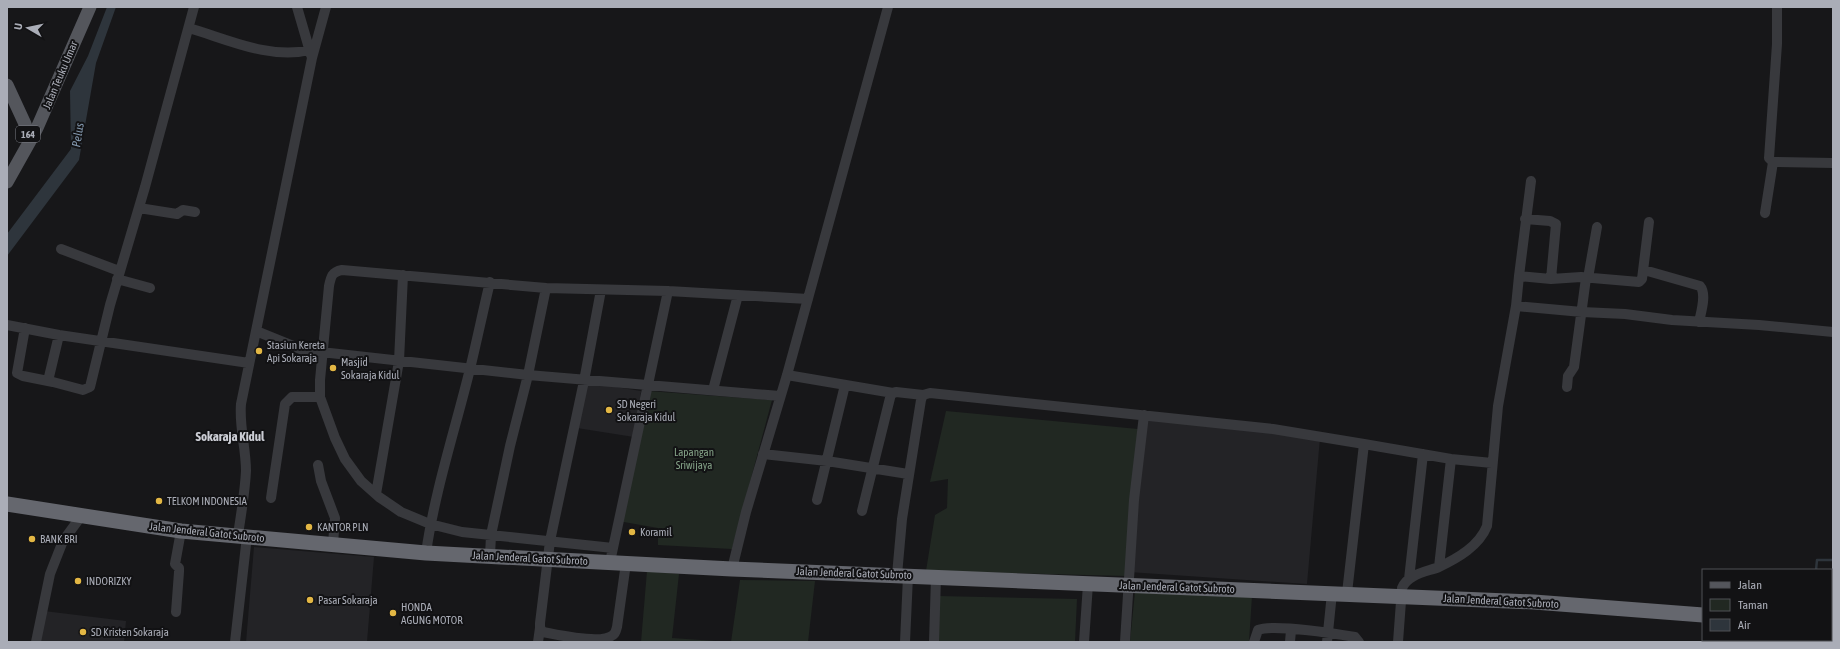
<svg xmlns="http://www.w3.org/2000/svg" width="1840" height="649" font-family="'Asap Condensed',sans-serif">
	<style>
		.built { fill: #232326 }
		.green { fill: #212822 }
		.water { fill: #2e353c }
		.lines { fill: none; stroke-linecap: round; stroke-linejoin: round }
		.stream { stroke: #2e353c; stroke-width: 2.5 }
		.minor { stroke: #38393d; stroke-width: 10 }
		.major { stroke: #54565c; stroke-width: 13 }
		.highway { stroke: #65676e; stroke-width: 15 }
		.poi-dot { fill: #e3b744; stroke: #121214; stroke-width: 1.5 }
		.labels { text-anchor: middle; stroke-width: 4; stroke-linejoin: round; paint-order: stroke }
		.shield { fill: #121214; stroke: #7c7e86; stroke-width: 1 }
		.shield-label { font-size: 10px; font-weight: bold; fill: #aaadb7 }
		.street-label { font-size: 11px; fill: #aaadb7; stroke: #121214 }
		.poi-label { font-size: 11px; fill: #aaadb7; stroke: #121214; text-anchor: start }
		.park-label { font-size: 11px; fill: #83a186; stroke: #121214 }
		.water-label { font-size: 12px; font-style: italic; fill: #8499af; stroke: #121214 }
		.quarter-label { font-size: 13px; font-weight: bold; fill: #cbcdd4; stroke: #121214 }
	</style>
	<rect width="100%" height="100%" fill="#171719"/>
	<path class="built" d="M584,382L641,391L634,437L577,428Z
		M1144,417L1320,438L1307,584L1129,572Z
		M254,547L374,557L367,642H246Z
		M44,611L126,621L124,642H40Z"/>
	<path class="green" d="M648,391L772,400L732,549L658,545V528L618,521Z
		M946,411L1138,429L1126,576L926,571L935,515L947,508L948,479L930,482Z
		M647,571L679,574L672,638L730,642H641Z
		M740,580L815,581L808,642H731Z
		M1135,592L1252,596L1249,642H1130Z
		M938,596L1077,599L1075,642H935Z"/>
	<path class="water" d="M107,7H116L96,63L79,160L7,256V234L71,149L70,91L88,56Z"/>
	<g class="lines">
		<path class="stream" d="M1816,570L1817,560H1833
			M1808,642V640"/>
		<path class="minor" d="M297,7L311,55
			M1777,7V44L1769,158L1773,162L1833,163
			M189,28C227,39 270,60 310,50
			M139,208L177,214L183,210L195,212
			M1765,213L1773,162
			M1525,219L1550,221L1556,224L1551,279
			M61,249L119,271
			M1644,270L1700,286C1707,294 1701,312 1699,322
			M1519,276L1531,181
			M1588,278L1597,227
			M117,279L150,288
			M546,288L342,270C332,272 331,276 329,286L320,380V397L335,438L345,459L361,481L379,497L401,512L430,524L462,532L613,548
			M601,290L584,381L550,541L540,623V628L543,632C559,635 601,645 613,635C616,633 616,630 617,627L626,563
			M1516,306L1582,312L1625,314L1672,320L1759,325L1833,332
			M7,325L59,335L249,363
			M25,328L17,373L23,376L53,382L83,390L90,387L110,305L145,187L194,7
			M256,331L303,350L528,375L546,288L668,291L808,299
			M787,375L893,393
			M48,381L59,335
			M1567,387L1568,376L1574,367L1586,278
			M713,390L738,295
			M763,454L827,461L908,474
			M318,465L321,481L335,518L333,544
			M376,494L399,361L403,275
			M271,498L285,404L292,397H320
			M817,500L845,385
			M862,511L891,394L896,392L923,395
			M238,535C241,514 245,492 246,471C246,448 239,427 241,404L312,58L326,7
			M426,553C435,490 455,430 470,369C477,340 483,311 490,282
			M490,556L491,535L510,446L528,375L780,396
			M610,562L668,291
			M1439,567L1451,459
			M732,569L746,512L787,375L888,7
			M897,575L902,519L921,400L923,395L930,393L1273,429L1364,444
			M1409,579L1423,454
			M1347,593L1364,444L1451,459L1492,463
			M176,612L179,572V568L175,564L181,531
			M36,642L50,574L63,541L82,515
			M235,642L247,536
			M538,642L540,628
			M905,642L908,576
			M934,642L936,577
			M1084,642L1088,584
			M1125,642L1134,500L1144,415
			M1254,642L1258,630C1273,624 1337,634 1355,637L1359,642
			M1290,642L1291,630
			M1327,642L1332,593
			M1398,642L1402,588C1408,574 1426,572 1439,567C1458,558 1479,546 1487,526L1498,406L1516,306L1519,276L1551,279L1581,277L1639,282L1642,279L1649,222"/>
		<path class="major" d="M7,85L25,124L30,141L7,182
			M30,141L37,128L90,7"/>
		<path class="highway" d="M7,504L181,531L426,553L732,569L1534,602L1703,615
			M1831,626H1833"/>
	</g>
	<g class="poi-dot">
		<circle cx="259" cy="351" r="4"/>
		<circle cx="333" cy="368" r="4"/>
		<circle cx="609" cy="410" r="4"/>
		<circle cx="159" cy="501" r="4"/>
		<circle cx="309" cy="527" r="4"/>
		<circle cx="632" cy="532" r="4"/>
		<circle cx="32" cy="539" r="4"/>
		<circle cx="78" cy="581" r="4"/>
		<circle cx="310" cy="600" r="4"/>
		<circle cx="393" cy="613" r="4"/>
		<circle cx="83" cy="632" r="4"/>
	</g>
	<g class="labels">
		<rect class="shield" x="16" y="126" width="24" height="16" rx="3"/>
		<g class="shield-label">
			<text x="28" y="138">164</text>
		</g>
		<g class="street-label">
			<text transform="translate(60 75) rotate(-67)" y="4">Jalan Teuku Umar</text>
			<text transform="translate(207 532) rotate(6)" y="4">Jalan Jenderal Gatot Subroto</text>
			<text transform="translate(530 558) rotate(3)" y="4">Jalan Jenderal Gatot Subroto</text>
			<text transform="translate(854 573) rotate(2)" y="4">Jalan Jenderal Gatot Subroto</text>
			<text transform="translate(1177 587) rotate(2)" y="4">Jalan Jenderal Gatot Subroto</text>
			<text transform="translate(1501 601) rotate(3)" y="4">Jalan Jenderal Gatot Subroto</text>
		</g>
		<g class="poi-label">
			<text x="267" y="349">Stasiun Kereta<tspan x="267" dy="13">Api Sokaraja</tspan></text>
			<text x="341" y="366">Masjid<tspan x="341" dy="13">Sokaraja Kidul</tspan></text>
			<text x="617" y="408">SD Negeri<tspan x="617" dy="13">Sokaraja Kidul</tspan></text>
			<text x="167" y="505">TELKOM INDONESIA</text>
			<text x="317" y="531">KANTOR PLN</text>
			<text x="640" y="536">Koramil</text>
			<text x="40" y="543">BANK BRI</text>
			<text x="86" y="585">INDORIZKY</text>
			<text x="318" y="604">Pasar Sokaraja</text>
			<text x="401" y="611">HONDA<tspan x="401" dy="13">AGUNG MOTOR</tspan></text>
			<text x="91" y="636">SD Kristen Sokaraja</text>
		</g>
		<g class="park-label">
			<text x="694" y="456">Lapangan<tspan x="694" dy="13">Sriwijaya</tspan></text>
		</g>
		<g class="water-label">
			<text transform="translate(78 135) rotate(-81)" y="4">Pelus</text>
		</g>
		<g class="quarter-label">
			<text x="230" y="441">Sokaraja Kidul</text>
		</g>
	</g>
	<rect width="1840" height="649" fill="none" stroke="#aaadb7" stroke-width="16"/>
	<rect x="1702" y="569" width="130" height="72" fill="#121214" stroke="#4f5055"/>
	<rect x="1710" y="582" width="20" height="6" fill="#54565c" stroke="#4f5055"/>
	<text x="1738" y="589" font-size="12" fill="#aaadb7">Jalan</text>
	<rect x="1710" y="599" width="20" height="12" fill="#212822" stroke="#4f5055"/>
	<text x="1738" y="609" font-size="12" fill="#aaadb7">Taman</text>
	<rect x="1710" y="619" width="20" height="12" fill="#2e353c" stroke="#4f5055"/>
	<text x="1738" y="629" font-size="12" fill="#aaadb7">Air</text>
	<g transform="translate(28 28) rotate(279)" stroke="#121214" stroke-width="3" paint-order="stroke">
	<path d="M0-3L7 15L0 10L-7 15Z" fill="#aaadb7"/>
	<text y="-6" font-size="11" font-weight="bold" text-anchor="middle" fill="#aaadb7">U</text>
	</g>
</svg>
